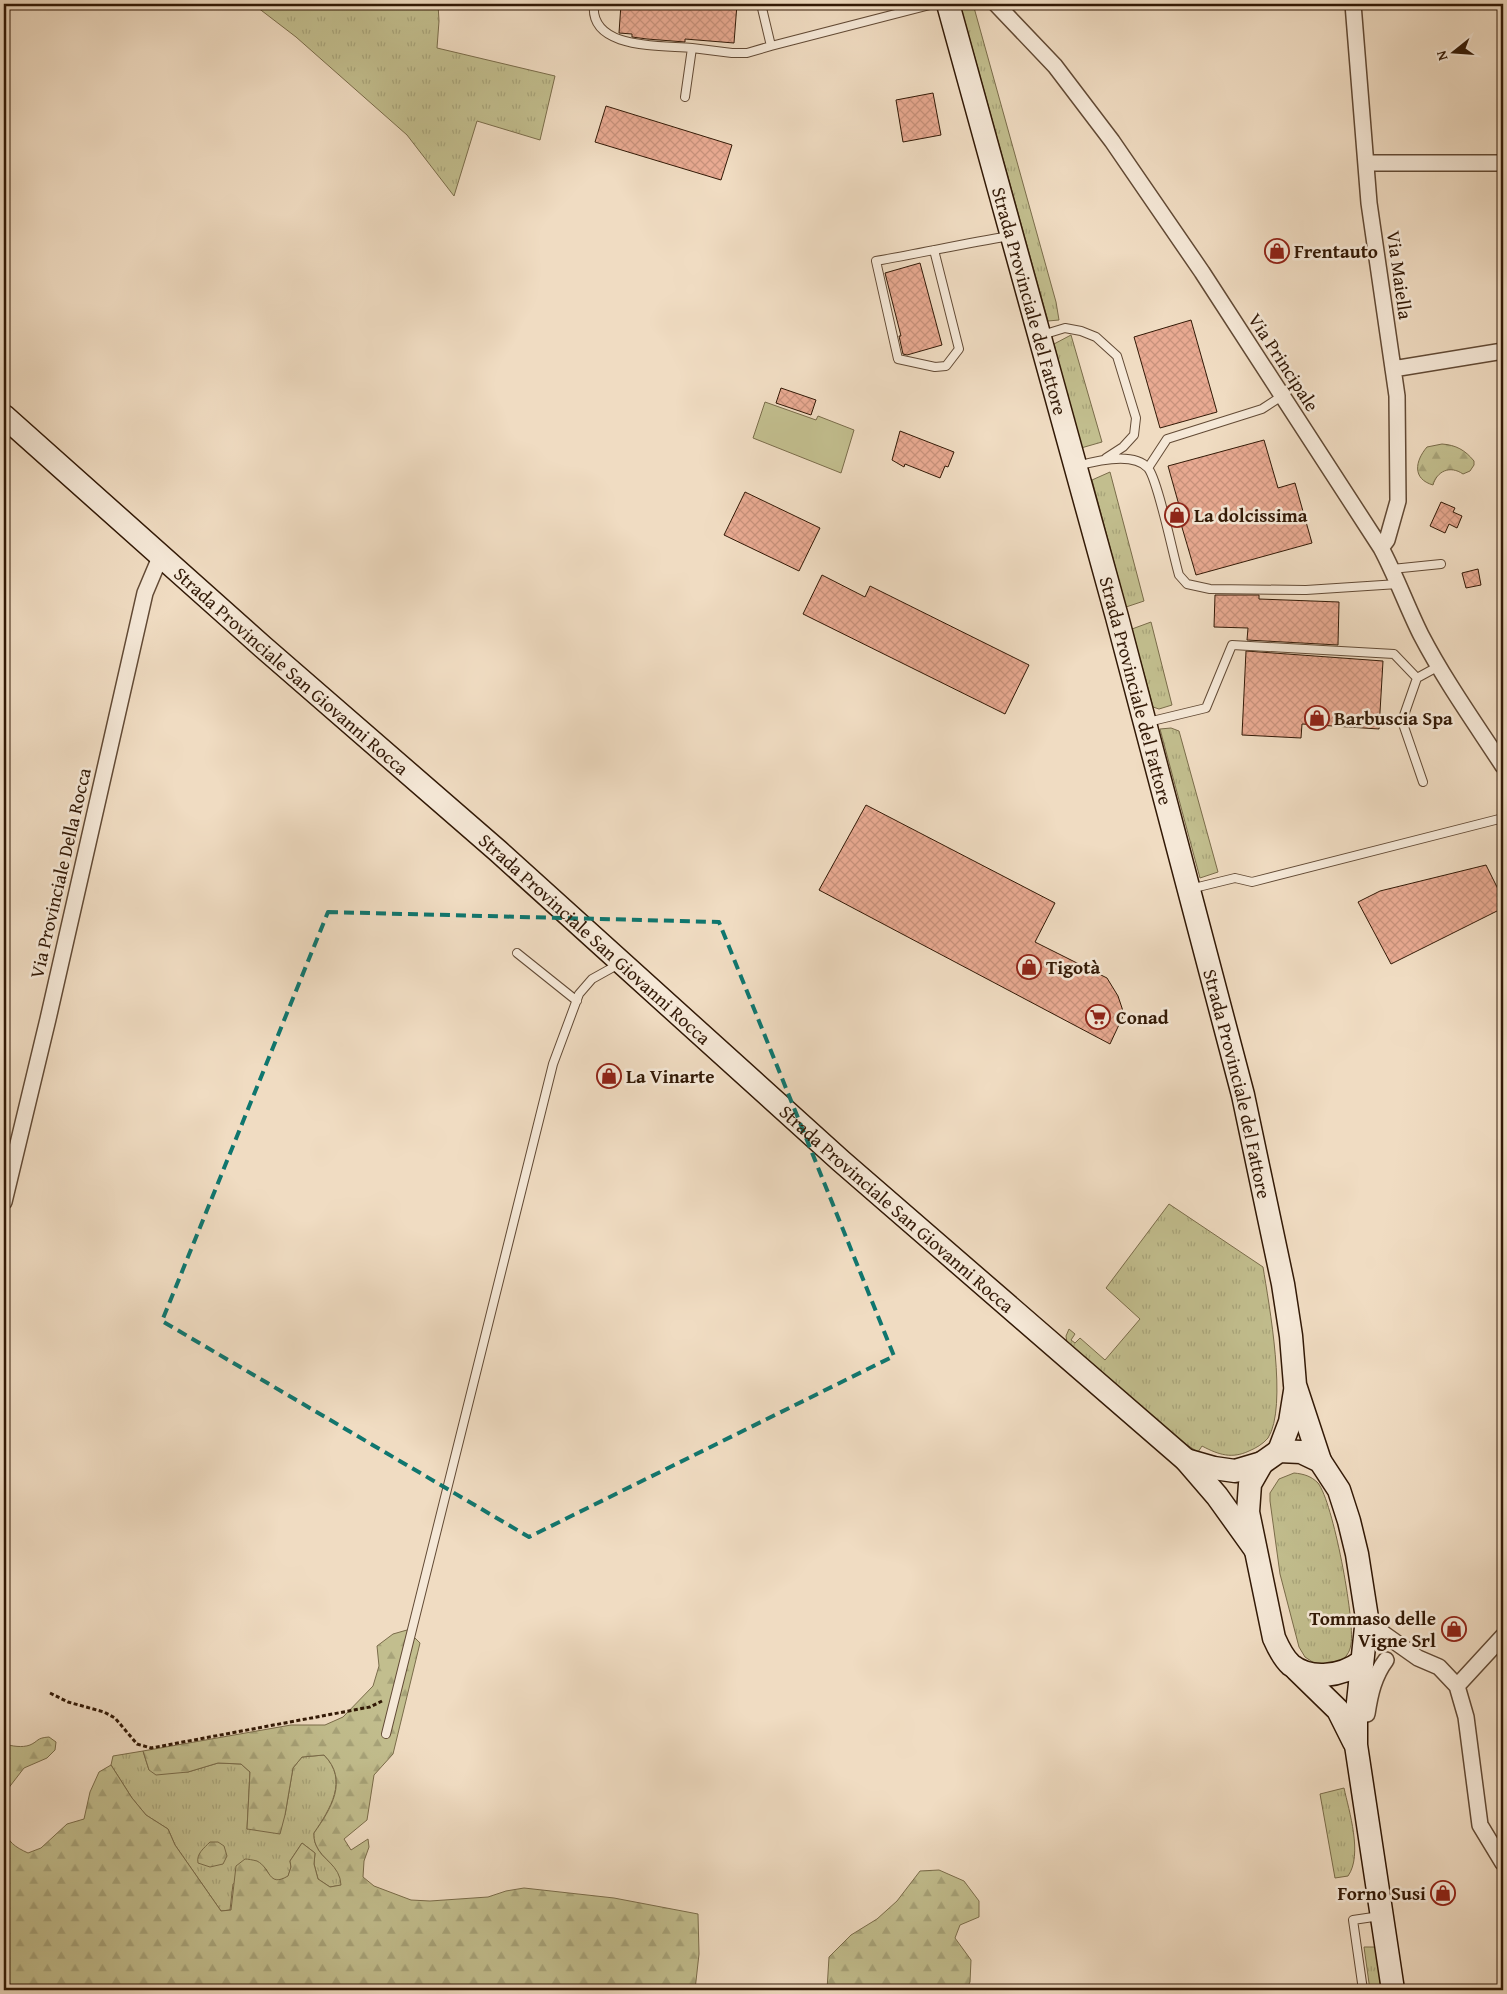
<svg xmlns="http://www.w3.org/2000/svg" width="1507" height="1994" font-family="'Gentium Book Plus',serif">
	<style>
		.grass { fill: url(#grass-tufts); stroke: #7a6c4a }
		.forest { fill: url(#forest-firs); stroke: #7a6c4a }
		.green { fill: #c2be8e; stroke: #7a6c4a }
		.building { fill: url(#building-cross-hatch); stroke: #321906 }
		.lines { fill: none; stroke-linecap: round; stroke-linejoin: round }
		.service-casing { stroke: #624a35; stroke-width: 10 }
		.minor-casing { stroke: #624a35; stroke-width: 18 }
		.secondary-casing { stroke: #321906; stroke-width: 25 }
		.path { stroke: #321906; stroke-width: 3; stroke-dasharray: 4 2.5; stroke-linecap: butt }
		.service { stroke: #f5e8d7; stroke-width: 8 }
		.minor { stroke: #f5e8d7; stroke-width: 15 }
		.secondary { stroke: #f5e8d7; stroke-width: 22 }
		.marked { fill: none; stroke: #0f766e; stroke-width: 4; stroke-dasharray: 10 6; stroke-linejoin: round }
		.labels { text-anchor: middle; stroke-width: 5; stroke-linejoin: round; paint-order: stroke }
		.poi-label { font-size: 19px; font-weight: bold; fill: #321906; stroke: #f5e8d7; text-anchor: start }
		.street-label { font-size: 19px; fill: #321906; stroke: #f5e8d7 }
	</style>
	<defs>
		<pattern id="grass-tufts" width="24" height="20" patternUnits="userSpaceOnUse" patternTransform="scale(1.25)"><rect width="24" height="20" fill="#c2be8e"/><path d="M3 7l-1-3M5 7V3M7 7l1-3M15 17l-1-3M17 17v-4M19 17l1-3" fill="none" stroke="#a7a379"/></pattern>
		<pattern id="forest-firs" width="22" height="20" patternUnits="userSpaceOnUse" patternTransform="scale(1.25)"><rect width="22" height="20" fill="#c2be8e"/><path d="M5 1l3.5 6h-7zM16 11l3.5 6h-7z" fill="#a7a379"/></pattern>
		<pattern id="building-cross-hatch" width="8" height="8" patternUnits="userSpaceOnUse" patternTransform="scale(1.25)"><rect width="8" height="8" fill="#e9aa92"/><path d="M0 0l8 8M0 8l8-8" fill="none" stroke="#c8927c"/></pattern>
	</defs>
	<rect width="100%" height="100%" fill="#f0dcc2"/>
	<filter id="stains"><feTurbulence type="fractalNoise" baseFrequency=".004" numOctaves="4"/><feColorMatrix values="0 0 0 0 .2 0 0 0 0 .09 0 0 0 0 .02 0 0 0 .5 -.17"/></filter>
	<radialGradient id="worn" r=".72"><stop offset=".6" stop-color="#630" stop-opacity="0"/><stop offset="1" stop-color="#630" stop-opacity=".3"/></radialGradient>
	<path class="grass" d="M253,4H438L439,21L437,48L555,76L540,140L477,121L454,196L407,135L296,37Z
		M960,4H973L1056,302L1059,320L1048,321Z
		M1071,335L1102,442L1081,448L1054,344Z
		M1110,472L1144,601L1126,607L1092,480Z
		M1151,622L1172,705L1159,709L1153,707L1132,629Z
		M1171,728L1179,731L1218,872L1200,878L1160,729Z
		M1169,1204L1263,1267C1269,1304 1288,1407 1268,1438C1263,1444 1256,1448 1249,1451C1232,1459 1219,1455 1202,1446L1198,1452L1152,1422L1067,1343L1066,1336L1069,1329L1075,1334L1071,1340L1075,1343L1080,1338L1105,1360L1140,1319L1106,1288Z
		M1294,1473C1304,1474 1311,1476 1318,1483C1333,1502 1355,1619 1351,1644C1350,1653 1345,1658 1339,1663L1317,1665L1305,1657L1299,1647L1280,1574L1270,1501V1493L1279,1479Z
		M143,1751L149,1770L188,1772L218,1763L241,1764L250,1772L247,1829L285,1815L293,1768L302,1757L324,1755C349,1780 330,1809 314,1833C314,1836 314,1841 316,1845C322,1861 340,1864 342,1885L330,1887L318,1879L314,1864L315,1853L302,1843L290,1861L291,1867L288,1877L277,1881L270,1877L266,1869L233,1884L230,1910L221,1911L175,1845L168,1829L146,1815L132,1798L111,1765L113,1756Z
		M1344,1788C1349,1811 1363,1855 1348,1876L1335,1878L1320,1794Z
		M1364,1947H1376L1381,1990H1370Z"/>
	<path class="forest" d="M1442,444C1456,445 1465,450 1474,461V465L1470,471L1463,474C1450,465 1437,471 1433,485C1412,479 1415,461 1427,447Z
		M407,1630L420,1643L393,1754L374,1775L367,1820L344,1839L351,1850L368,1839L369,1847L364,1861L363,1877L374,1886L411,1900L430,1901L488,1897L506,1891L524,1888L614,1898L698,1914L699,1954L695,1990H4V1827C7,1842 15,1847 28,1853L41,1848L67,1824L84,1819L90,1792L99,1772L111,1765L132,1798L146,1815L168,1829L175,1845L221,1911L231,1910L236,1866L245,1859C248,1859 253,1860 257,1861C271,1868 268,1888 288,1876L291,1867L290,1861L302,1843L315,1853L314,1864L318,1879L330,1887L341,1885C340,1865 322,1860 316,1845C314,1841 314,1836 314,1833C331,1809 349,1780 324,1755L302,1757L293,1768L285,1815L280,1834L247,1829L250,1772L241,1764L218,1763L188,1772L156,1775L149,1770L143,1751L291,1725H325L343,1717L373,1686L379,1666L377,1646L393,1634Z
		M49,1737L56,1742L55,1750L47,1758L24,1768L4,1794V1744C12,1746 22,1748 30,1745C39,1741 36,1738 49,1737Z
		M210,1842H218L224,1846L227,1856L223,1864L210,1867L198,1863C196,1854 204,1848 210,1842Z
		M939,1870L964,1881L979,1901V1917L960,1925L955,1938L971,1960L970,1982L966,1990H827L829,1957L851,1935L877,1919L897,1901L920,1871Z"/>
	<path class="green" d="M765,402L816,420L818,416L854,430L841,473L753,438Z"/>
	<path class="building" d="M621,4H737L734,43L685,39V42L647,39L632,37V34L619,33Z
		M933,93L941,135L903,142L896,100Z
		M606,106L732,145L721,180L595,142Z
		M920,263L942,345L907,355L903,354L899,336H901L885,273Z
		M1191,320L1217,412L1160,428L1134,337Z
		M781,388L816,400L811,415L776,403Z
		M900,431L954,452L948,467L945,466L940,478L905,464L904,467L892,460Z
		M1264,440L1278,488L1295,483L1312,543L1196,575L1181,524L1184,523L1168,466Z
		M745,492L820,528L799,571L724,535Z
		M1441,502L1455,508L1453,512L1462,516L1457,528L1449,524L1445,533L1430,526Z
		M1478,569L1481,585L1466,588L1462,573Z
		M822,575L865,597L870,586L1029,665L1005,714L803,614Z
		M1215,595H1259V599L1339,602L1338,645L1247,640L1248,628L1214,627Z
		M1246,651L1383,661L1379,729L1302,724L1301,738L1242,735Z
		M866,805L1055,903L1035,942L1107,978L1118,996L1124,1014L1110,1044L819,890Z
		M1486,865L1503,899V908L1391,964L1358,902L1380,891Z"/>
	<g class="lines">
		<defs>
			<path id="service" d="M594,4C589,50 661,45 692,48
				M761,4L771,46L934,4
				M685,97L692,48L732,53H747L771,46
				M934,250L959,349L946,366L935,367L898,359L876,261C920,253 964,244 1009,236
				M1042,335L1065,328L1081,331L1096,337L1117,356L1136,418L1134,435L1123,447L1106,458
				M1077,466C1095,461 1133,451 1148,468C1158,480 1173,555 1179,575L1187,584L1210,589L1306,590L1398,584
				M1148,468L1167,439L1262,409L1282,396
				M1392,569L1441,564
				M1417,678L1402,721L1423,782
				M1148,722L1206,708L1232,645L1394,654L1417,678L1439,666
				M1190,889L1235,878L1252,882L1503,818
				M517,953L577,1001
				M386,1734L553,1064L579,994L592,979L619,964
				M1363,1990L1353,1920L1380,1916"/>
			<path id="minor" d="M996,4L1055,66L1112,141L1202,272L1381,548C1396,576 1407,607 1421,635C1445,681 1475,723 1503,766
				M1353,4L1369,203L1397,396L1398,501L1387,540L1381,548
				M1366,163H1503
				M1393,369L1503,351
				M4,1202L48,1019L145,593L161,555
				M1367,1618L1384,1634L1418,1658L1439,1667L1457,1686L1466,1717L1480,1825L1503,1863
				M1457,1686L1503,1636
				M1367,1714C1370,1694 1374,1676 1386,1660"/>
			<g id="secondary">
				<path id="s1" d="M948,4L1117,617L1243,1095L1283,1284L1291,1336L1295,1385L1320,1461"/>
				<path id="s2" d="M4,416L263,647L498,851L841,1161L1186,1460L1217,1496L1255,1549"/>
				<path d="M1279,1451L1290,1422L1295,1391"/>
				<path d="M1186,1460L1214,1468L1235,1471L1262,1463"/>
				<path d="M1361,1662C1342,1676 1311,1681 1291,1665C1283,1658 1278,1647 1274,1638L1248,1512L1250,1484L1262,1463L1279,1451L1301,1452L1320,1461L1339,1490L1349,1521L1357,1554L1367,1618L1356,1721V1745L1393,1990"/>
				<path d="M1297,1670L1338,1710L1354,1742"/>
			</g>
		</defs>
		<use href="#service" class="service-casing"/>
		<use href="#minor" class="minor-casing"/>
		<use href="#secondary" class="secondary-casing"/>
		<path class="path" d="M50,1693L68,1702L104,1712L115,1718L137,1744L151,1748L370,1707L382,1701"/>
		<use href="#service" class="service"/>
		<use href="#minor" class="minor"/>
		<use href="#secondary" class="secondary"/>
	</g>
	<path class="marked" d="M328,912L719,922L894,1356L529,1537L162,1321Z"/>
	<defs>
		<symbol id="shop-ring" viewBox="-11 -11 22 22"><circle r="9.5" fill="#f5e8d7" stroke="#8f2418" stroke-width="1.5"/><path d="M-5-2.5h2.3a2.7 3.5 0 0 1 5.4 0H5L5.5 6h-11ZM-1.5-2.5h3a1.5 2.3 0 0 0-3 0Z" fill="#8f2418"/></symbol>
		<symbol id="supermarket-ring" viewBox="-11 -11 22 22"><circle r="9.5" fill="#f5e8d7" stroke="#8f2418" stroke-width="1.5"/><path d="M-6-5.5h2.5l.6 2H6L4.5 2H-2.5L-4.4-4H-6ZM-1.5 3.2a1.3 1.3 0 1 0 .1 0ZM3 3.2a1.3 1.3 0 1 0 .1 0Z" fill="#8f2418"/></symbol>
	</defs>
	<g fill-rule="evenodd">
		<use href="#shop-ring" x="1263" y="237" width="28" height="28"/>
		<use href="#shop-ring" x="1163" y="501" width="28" height="28"/>
		<use href="#shop-ring" x="1303" y="704" width="28" height="28"/>
		<use href="#shop-ring" x="1015" y="953" width="28" height="28"/>
		<use href="#supermarket-ring" x="1084" y="1003" width="28" height="28"/>
		<use href="#shop-ring" x="595" y="1062" width="28" height="28"/>
		<use href="#shop-ring" x="1440" y="1615" width="28" height="28"/>
		<use href="#shop-ring" x="1429" y="1879" width="28" height="28"/>
	</g>
	<g class="labels">
		<g class="poi-label">
			<text x="1294" y="258">Frentauto</text>
			<text x="1194" y="522">La dolcissima</text>
			<text x="1334" y="725">Barbuscia Spa</text>
			<text x="1046" y="974">Tigotà</text>
			<text x="1116" y="1024">Conad</text>
			<text x="626" y="1083">La Vinarte</text>
			<text x="1436" y="1625" text-anchor="end">Tommaso delle<tspan x="1436" dy="22">Vigne Srl</tspan></text>
			<text x="1426" y="1900" text-anchor="end">Forno Susi</text>
		</g>
		<g class="street-label">
			<text transform="translate(1400 275) rotate(82)" y="7">Via Maiella</text>
			<text dy="7" stroke="none"><textPath href="#s1" startOffset="308">Strada Provinciale del Fattore</textPath></text>
			<text transform="translate(1284 362) rotate(57)" y="7">Via Principale</text>
			<text dy="7" stroke="none"><textPath href="#s2" startOffset="384">Strada Provinciale San Giovanni Rocca</textPath></text>
			<text dy="7" stroke="none"><textPath href="#s1" startOffset="712">Strada Provinciale del Fattore</textPath></text>
			<text transform="translate(60 873) rotate(-77)" y="7">Via Provinciale Della Rocca</text>
			<text dy="7" stroke="none"><textPath href="#s2" startOffset="789">Strada Provinciale San Giovanni Rocca</textPath></text>
			<text dy="7" stroke="none"><textPath href="#s1" startOffset="1118">Strada Provinciale del Fattore</textPath></text>
			<text dy="7" stroke="none"><textPath href="#s2" startOffset="1194">Strada Provinciale San Giovanni Rocca</textPath></text>
		</g>
	</g>
	<rect width="1507" height="1994" fill="none" stroke="#f0dcc2" stroke-width="20"/>
	<rect x="5" y="5" width="1497" height="1984" fill="none" stroke="#321906" stroke-width="2.5"/>
	<rect x="10" y="10" width="1487" height="1974" fill="none" stroke="#321906"/>
	<g transform="translate(1454 52) rotate(253)" stroke="#f5e8d7" stroke-width="4" paint-order="stroke">
	<path d="M0-4L9 19L0 12L-9 19Z" fill="#321906"/>
	<text y="-8" font-size="14" font-weight="bold" text-anchor="middle" fill="#321906">N</text>
	</g>
	<rect width="100%" height="100%" filter="url(#stains)"/>
	<rect width="100%" height="100%" fill="url(#worn)"/>
</svg>
